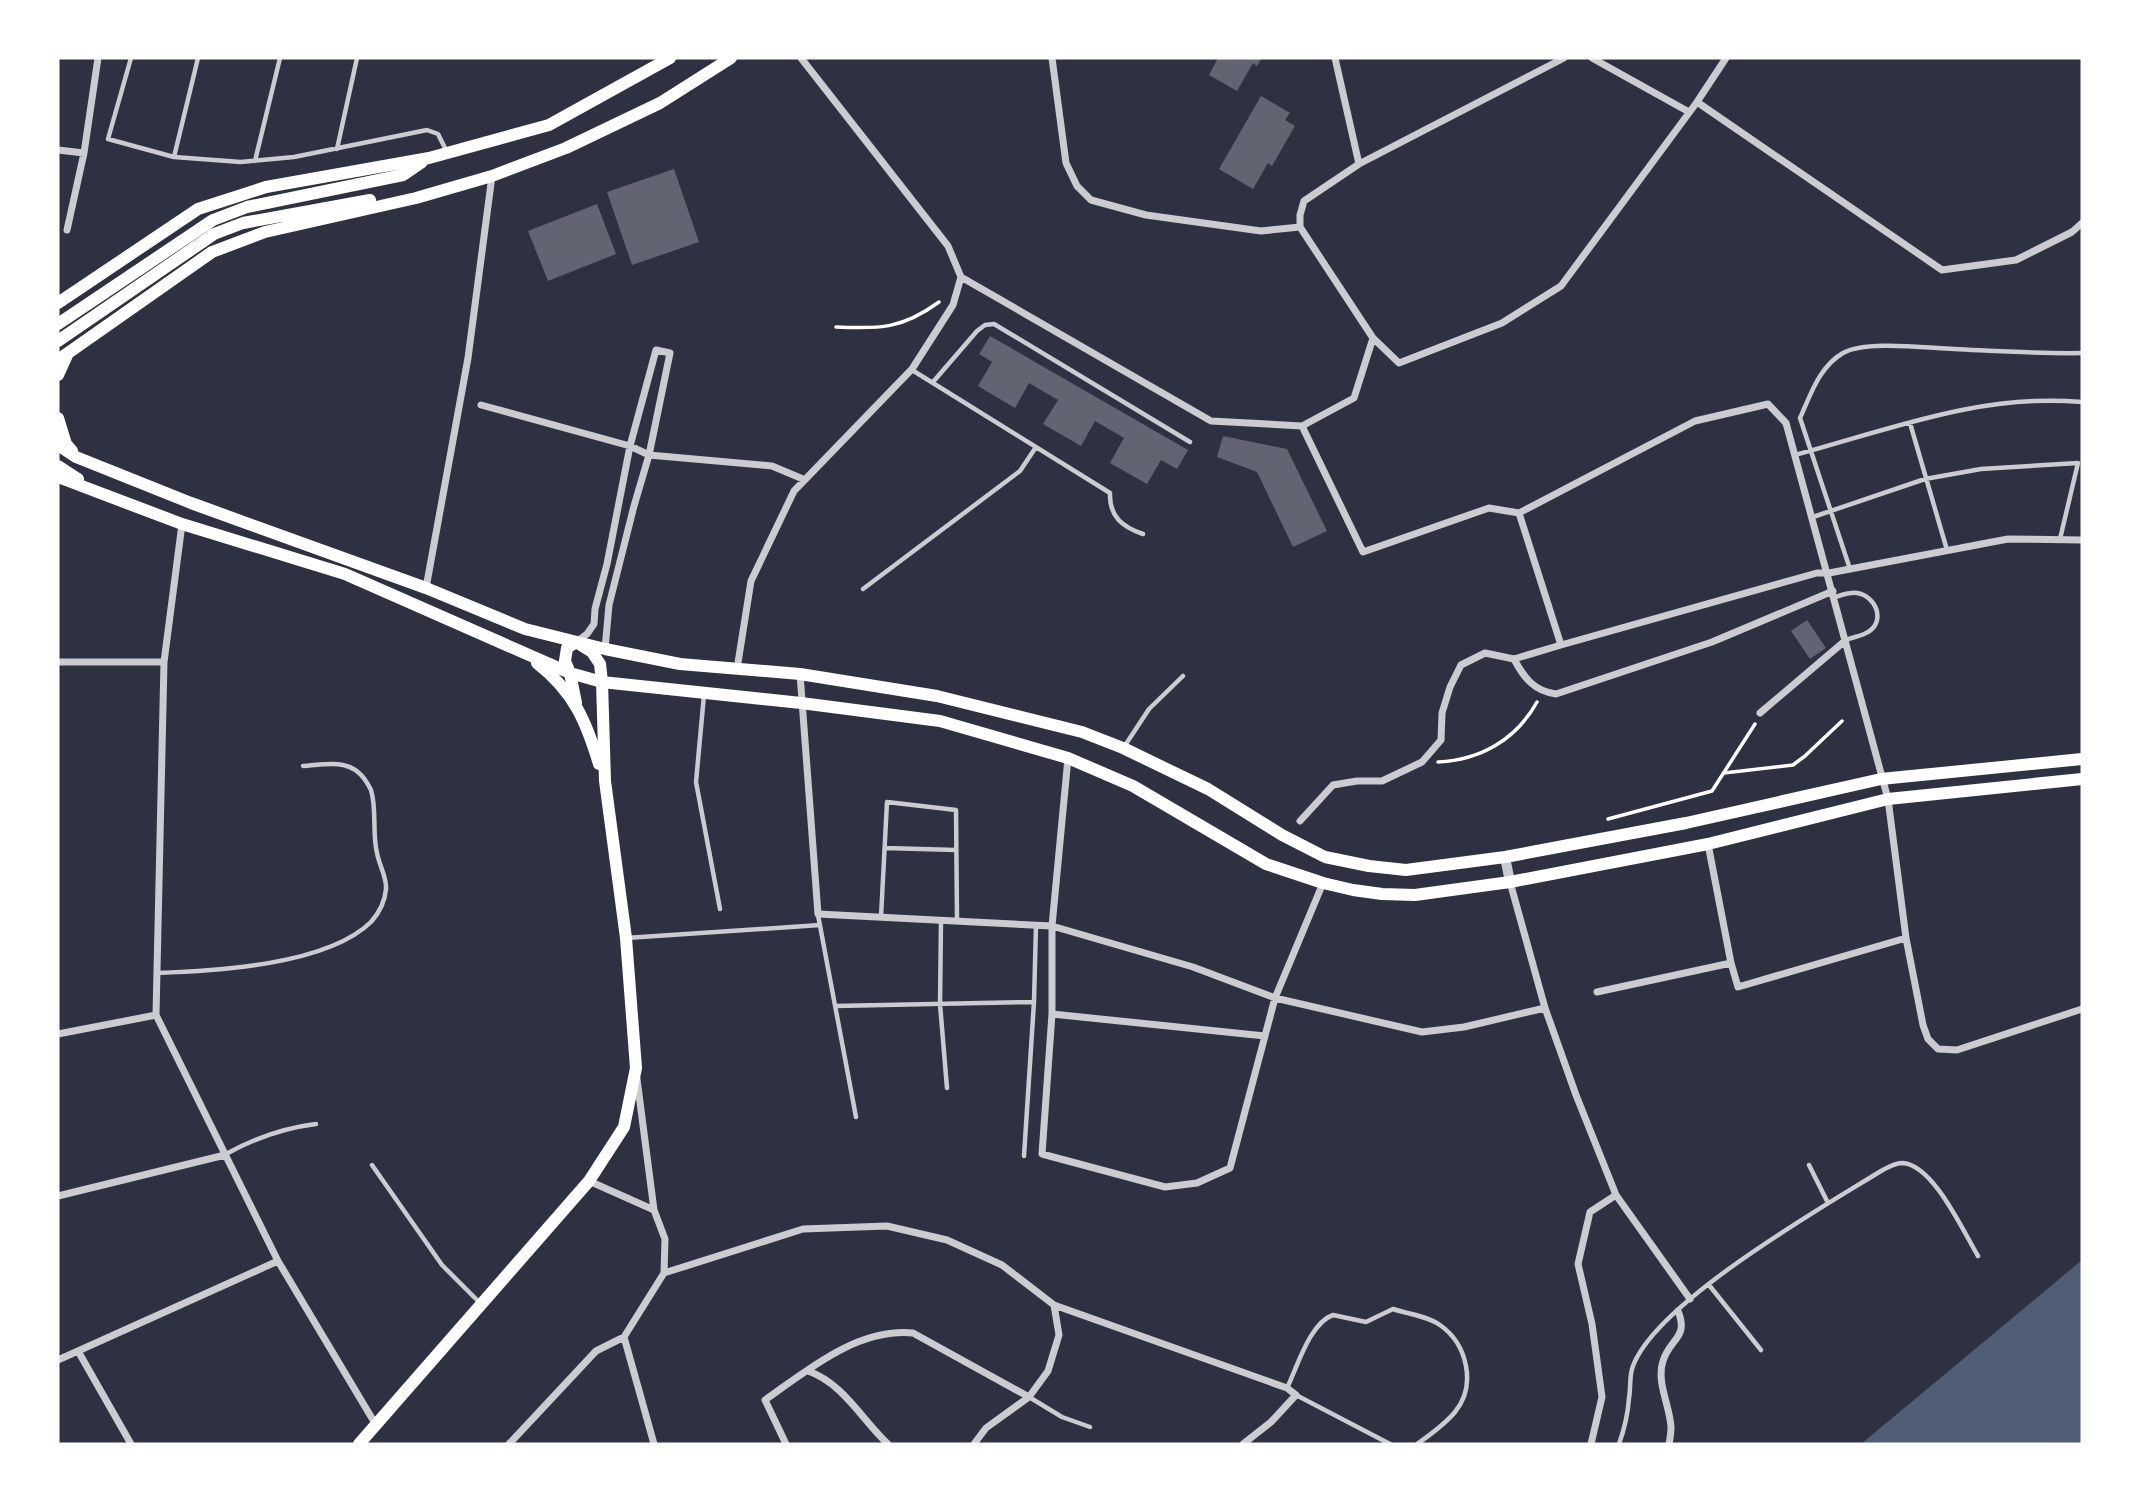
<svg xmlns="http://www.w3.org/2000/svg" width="2140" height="1502" font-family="'Nunito Sans',sans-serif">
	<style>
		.water { fill: #4f5d75 }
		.building { fill: #626471 }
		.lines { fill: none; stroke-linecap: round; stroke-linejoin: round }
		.path { stroke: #fff; stroke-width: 3.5 }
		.service { stroke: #caccd0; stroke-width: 4.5 }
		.minor { stroke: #caccd0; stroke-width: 7 }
		.tertiary { stroke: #caccd0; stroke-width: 10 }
		.secondary { stroke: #fff; stroke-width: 12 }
	</style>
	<rect width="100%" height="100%" fill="#2d3142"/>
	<path class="water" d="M2082,1260V1444H1861Z"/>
	<path class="building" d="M1218,58H1262L1257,66L1253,63L1237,91L1209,75Z
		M1261,96L1290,113L1285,120L1295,126L1272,166L1268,163L1253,189L1219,169Z
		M674,169L699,242L632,265L607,192Z
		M597,204L616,254L548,281L528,231Z
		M990,336L1188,450L1177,469L1161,460L1147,484L1110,463L1124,438L1095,421L1081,446L1043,424L1058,400L1029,383L1015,408L978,386L992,362L979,354Z
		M1223,436L1287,449L1327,531L1293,547L1257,472L1217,457Z
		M1807,620L1826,648L1810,659L1791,631Z"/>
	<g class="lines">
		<path class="path" d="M836,327C880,329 902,329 939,302
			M1438,762C1480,760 1516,740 1537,702
			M1724,773L1793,765L1805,756L1842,721
			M1608,819L1712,791L1755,724"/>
		<path class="service" d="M131,58L108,139L174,157L241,162L294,157L427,130L438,134L447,152
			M337,149L357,58
			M174,157L198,58
			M255,161L280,58
			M912,370L1110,493C1109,516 1122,527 1143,534
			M933,382L977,331L985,325L994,324L1190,442
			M1910,423L1947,550
			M1795,455C1891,429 1982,393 2082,402
			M1813,517L1925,479L1981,469L2078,463L2060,539
			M1850,569L1800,418C1811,394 1819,367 1843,353C1865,340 1927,348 1954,349C1997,351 2040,354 2082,353
			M863,589L1020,471L1036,447
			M1835,597C1842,595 1850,592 1857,593C1876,596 1886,621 1868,632C1862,636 1853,637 1846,640
			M704,695L696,782L720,909
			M1124,747L1149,709L1183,676
			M885,848L956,850
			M818,915L856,1117
			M881,917L887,802L956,810L957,920
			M941,921L940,1004L947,1088
			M626,938L820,925
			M157,973C216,971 327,965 371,922C379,913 385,901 386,889C387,877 379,865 377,853C372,833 377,809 371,790C368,784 364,777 359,773C344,759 322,765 303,766
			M835,1006L1034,1002
			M226,1154C255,1138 283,1128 316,1124
			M1024,1156L1034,1002L1036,925
			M372,1165L442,1265L481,1304
			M1809,1165L1828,1203
			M1709,1285L1761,1350
			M1287,1388C1298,1365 1310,1323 1333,1315L1366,1322L1393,1309C1408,1314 1428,1316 1440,1325C1467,1344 1477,1385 1455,1412C1445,1424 1430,1435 1417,1444
			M1296,1395L1390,1444
			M1029,1397L1062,1417L1090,1427
			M1619,1444C1624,1430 1628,1413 1629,1398C1631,1388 1629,1375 1633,1366C1657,1302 1821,1208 1881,1171C1888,1167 1895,1163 1902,1163C1933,1164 1963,1231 1978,1256"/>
		<path class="minor" d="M1052,58L1066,163L1077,186L1091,200L1146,215L1261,231L1300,227
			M1335,58L1359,164L1304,201L1300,215V227L1373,338L1399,363L1502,323L1561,286L1697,102L1726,58
			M1592,58L1689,112
			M1697,102L1942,270L2016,260L2072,232L2082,223
			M58,150L84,153
			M1359,164L1564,58
			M67,230L84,153L98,58
			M961,277L1211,421L1302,426L1363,552L1489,508L1519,513L1695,421L1768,404L1786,423L1888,799L1906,938L1923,1025L1928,1039L1938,1049L1957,1050L2082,1009
			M481,405L630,446L649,455L772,466L803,479
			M1302,426L1354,398L1373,338
			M182,524L164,662L156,1015L278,1261L376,1425
			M426,588L468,358L492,176
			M576,642L587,634L594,624L595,609L607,564L630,446L656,350L670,353L649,455L634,506L609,605L605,649
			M1561,645L1817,573H1829L2008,539L2082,540
			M1514,659C1524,678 1534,691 1556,694L1712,642L1833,591
			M58,662H164
			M737,669L751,581L794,491L912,369L953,305L961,277L948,246L801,58
			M800,674L818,914L1052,926L1193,967L1275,998L1422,1032L1464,1027L1545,1008
			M1760,713L1846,640
			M1068,758L1052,926V1014L1042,1154L1165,1187L1197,1183L1230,1168L1275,998L1323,883
			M1300,821L1333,785L1357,781H1382L1422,762L1441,740L1442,713L1450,687L1461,665L1485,653L1514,659L1561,645L1519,513
			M1510,882L1545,1008L1576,1095L1616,1195L1690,1299
			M1731,963L1738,987L1906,938
			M1597,992L1731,963L1708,844
			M1052,1014L1265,1036
			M58,1034L156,1015
			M637,1079L654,1210
			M589,1181L654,1210L665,1239L664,1273L624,1337L654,1444
			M58,1196L225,1155
			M664,1273L803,1229L887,1226L947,1240L1002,1265L1054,1305L1287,1388L1296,1395L1271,1422L1243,1444
			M78,1351L131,1444
			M58,1360L278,1261
			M808,1371C843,1383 862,1420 888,1444
			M509,1444L596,1351L624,1337
			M786,1444L765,1400C808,1370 857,1328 913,1333L1029,1397
			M974,1444L986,1428L1029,1397L1048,1371L1059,1335L1054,1305
			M1591,1444L1602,1397L1592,1324L1578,1264L1590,1212L1616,1195
			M1669,1444C1670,1439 1671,1433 1671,1427C1670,1406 1656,1382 1663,1361C1670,1338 1689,1338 1678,1311"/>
		<path class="tertiary" d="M1505,857L1510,882"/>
		<path class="secondary" d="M58,303L198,209L266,187L429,158L549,125L670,58
			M58,324L213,220L247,207L403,175L422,162
			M58,341L214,234L243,223L370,200
			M58,360L212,252L265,232L416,198L492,176L566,148L660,103L731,58
			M58,375L68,353
			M58,418L66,444L72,451
			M58,445L76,457L191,503L426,588L525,629L605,649L680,664L800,674L937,696L1082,732L1123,748L1208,789L1282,835L1325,857L1369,866L1406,870L1505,857L1686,823L1881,779L2082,759
			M58,466L78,479
			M58,477L182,524L345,574L570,673L602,682L801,703L940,721L1068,758L1133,786L1266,864L1323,883L1353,890L1382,894L1415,895L1510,882L1708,844L1888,799L2082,779
			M537,663C574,692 586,721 599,764
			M359,1444L589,1181L624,1127L636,1068L626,938L605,781L602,682L600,664L592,652L576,642L567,648L565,661L570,673L576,703"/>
	</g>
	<rect width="2140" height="1502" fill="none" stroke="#ffffff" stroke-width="119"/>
</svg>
